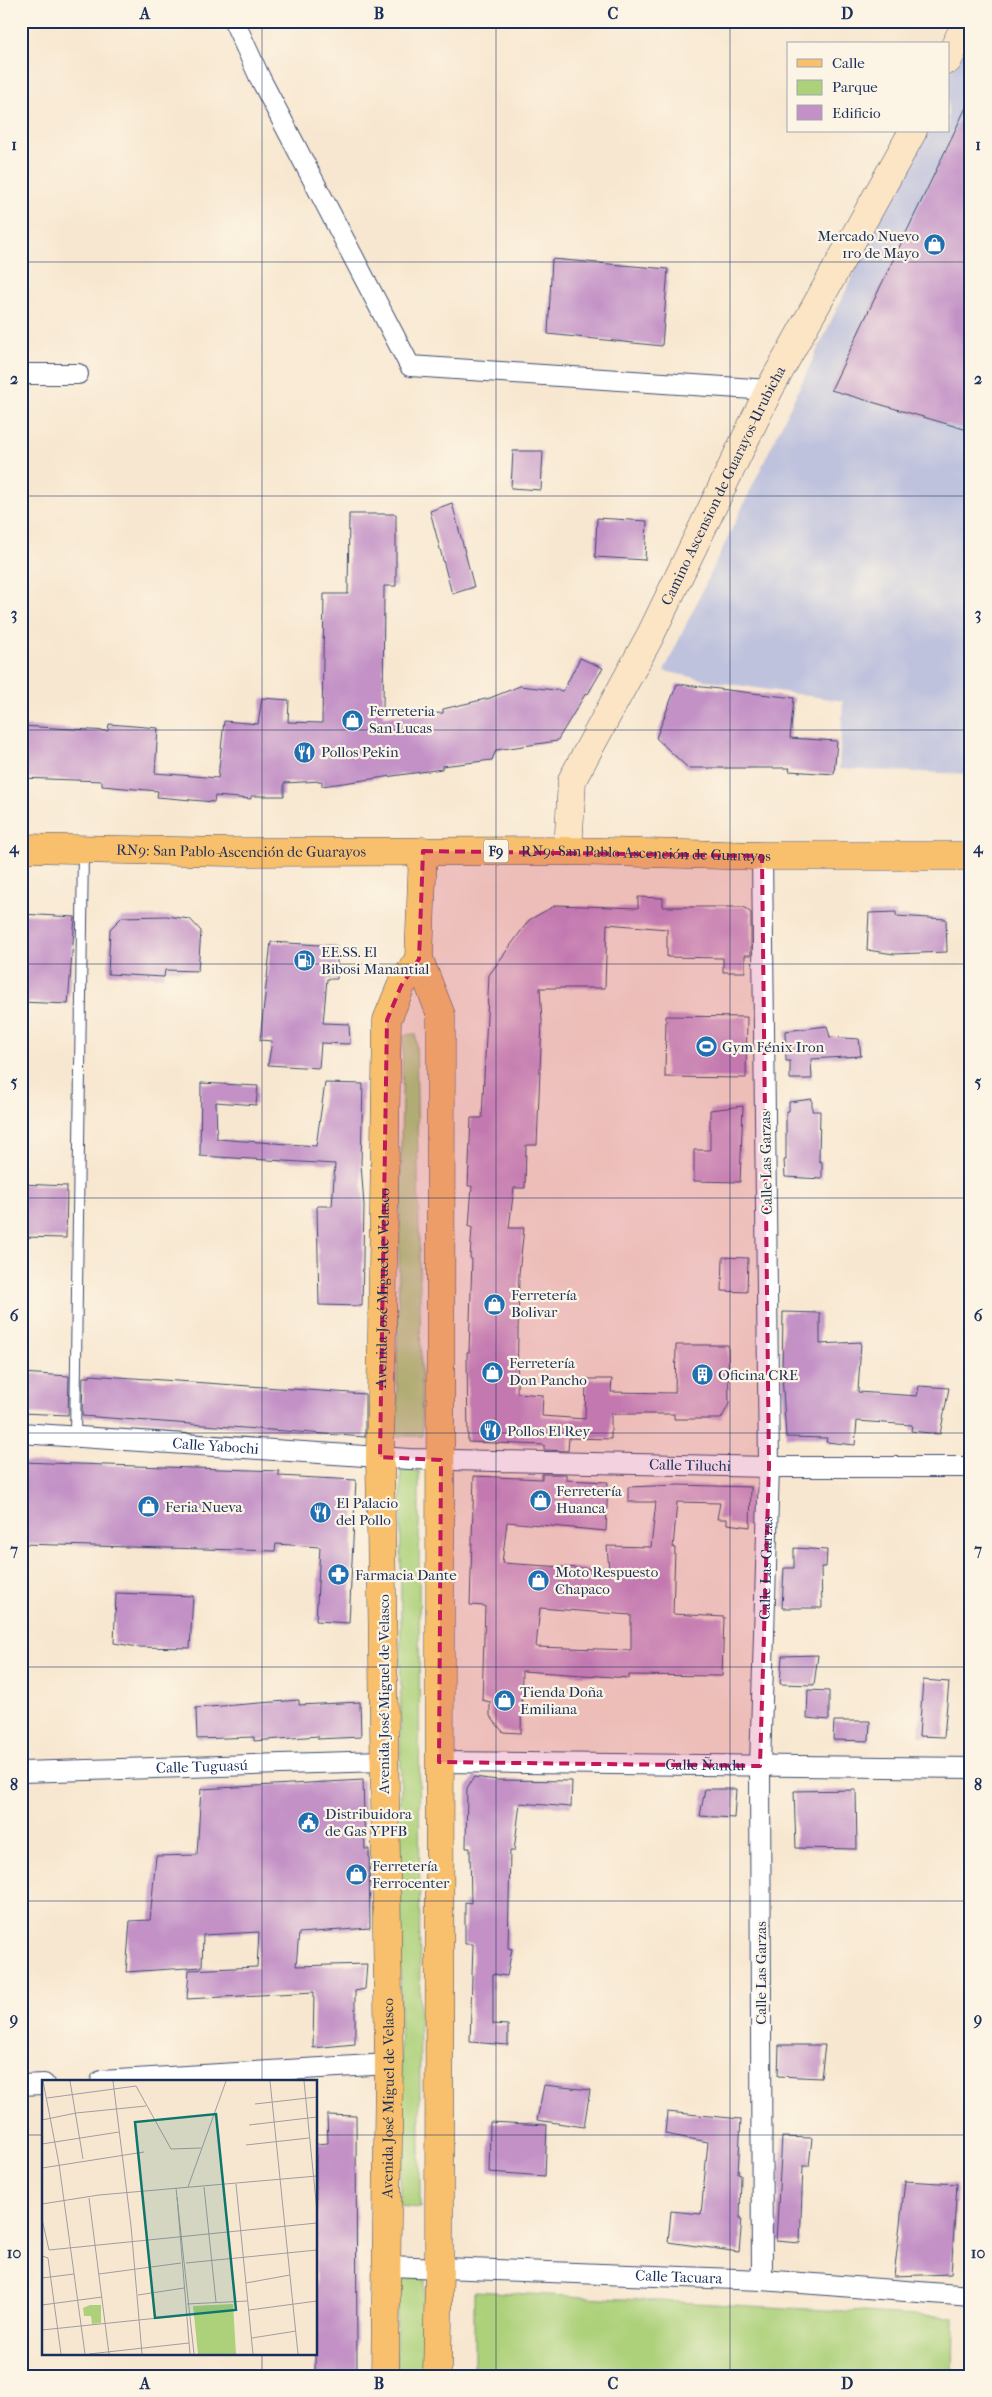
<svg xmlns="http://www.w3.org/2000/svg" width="992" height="2397" font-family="'IM FELL French Canon',serif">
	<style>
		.industrial { fill: #bfc2dd }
		.green { fill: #add17a; stroke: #64806c }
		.building { fill: #c391c6; fill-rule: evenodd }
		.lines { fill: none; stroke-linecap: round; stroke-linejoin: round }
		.lane-casing { stroke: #3c4b6f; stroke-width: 12 }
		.street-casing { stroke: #3c4b6f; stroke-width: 22 }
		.secondary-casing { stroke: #3c4b6f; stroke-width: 29 }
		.primary-casing { stroke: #3c4b6f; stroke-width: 29 }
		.highway-casing { stroke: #3c4b6f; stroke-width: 29 }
		.lane { stroke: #fff; stroke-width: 10 }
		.street { stroke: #fff; stroke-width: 20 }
		.secondary { stroke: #fce5c4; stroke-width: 28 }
		.primary { stroke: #f8bf6c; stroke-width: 28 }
		.highway { stroke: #f8bf6c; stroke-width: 28 }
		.marked { fill: #c2185b; fill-opacity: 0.2; stroke: #c2185b; stroke-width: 4; stroke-dasharray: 10 6; stroke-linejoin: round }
		.grid { fill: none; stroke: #1b2f5e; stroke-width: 1; stroke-opacity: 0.55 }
		.labels { text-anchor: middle; stroke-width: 4.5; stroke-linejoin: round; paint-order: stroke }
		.shield { fill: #fcf5e5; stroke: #5e6a86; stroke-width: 1 }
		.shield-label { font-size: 14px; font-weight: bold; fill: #1b2f5e }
		.poi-label { font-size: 15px; fill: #1b2f5e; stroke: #fcf5e5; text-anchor: start }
		.street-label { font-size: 15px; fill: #1b2f5e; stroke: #fcf5e5 }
		.inset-road { fill: none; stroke: #a09da2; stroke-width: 1 }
		.view { fill: #0f766e; fill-opacity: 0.15; stroke: #0f766e; stroke-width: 2.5 }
		.inset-edge { fill: none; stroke: #1b2f5e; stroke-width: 2.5 }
		.neatline { fill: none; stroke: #1b2f5e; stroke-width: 2 }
		.grid-label { font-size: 16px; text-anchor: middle; font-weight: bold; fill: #1b2f5e }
	</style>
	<rect width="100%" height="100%" fill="#fcf5e5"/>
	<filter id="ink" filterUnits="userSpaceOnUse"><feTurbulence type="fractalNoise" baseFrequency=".02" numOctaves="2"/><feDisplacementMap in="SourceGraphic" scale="10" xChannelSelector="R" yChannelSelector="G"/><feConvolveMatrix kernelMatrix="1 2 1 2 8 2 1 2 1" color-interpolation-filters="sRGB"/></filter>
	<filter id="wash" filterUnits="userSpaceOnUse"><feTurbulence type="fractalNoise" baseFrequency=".0096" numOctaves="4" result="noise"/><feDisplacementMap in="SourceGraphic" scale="20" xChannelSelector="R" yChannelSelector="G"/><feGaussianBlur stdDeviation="1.12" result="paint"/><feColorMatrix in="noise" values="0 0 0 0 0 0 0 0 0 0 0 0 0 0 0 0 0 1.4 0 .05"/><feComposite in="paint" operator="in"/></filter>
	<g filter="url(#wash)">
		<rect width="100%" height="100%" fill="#f8e7d0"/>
		<path class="industrial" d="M971,30V774L839,769L843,701L710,681L664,671L922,131H948V77Z"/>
		<path class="green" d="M416,1034L422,1436H396L403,1035Z
			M401,1470L419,1471L420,2208L400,2206Z
			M397,2273L425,2277L423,2376H396Z
			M474,2291L954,2317L953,2376H474Z"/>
		<g id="blocks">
			<path class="building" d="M971,97V431L831,390Z
				M552,259L668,269L662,346L548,334Z
				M513,451H543L541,490L511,488Z
				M452,503L474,587L452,594L430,511Z
				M349,514H396V586H384L383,716L443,713V709L490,698L520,686L563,691L580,658L603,668L588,694L586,693L557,741L496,750L492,760L442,766V769L322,786V781L284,783V796H251V799L215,796L214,802L157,797L158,791L102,786V781L21,778V726L108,731L109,724L158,728L155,773L218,778L224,721L258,724L262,698L289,700L288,722L322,723L324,594H348Z
				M597,518L647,521L645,560L595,557Z
				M677,684L794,698L790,738L837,741L834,774L789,771L790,768H688L656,738Z
				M638,897L663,898V907H744L751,913V955H745V972H723V958L667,957V929L607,924L605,988H540L542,1021L537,1145H526L525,1188H514L509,1228H524L519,1273L517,1393L543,1395L542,1416L585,1419L586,1379H612L611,1392L675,1393L676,1345H728L729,1404L721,1419H674V1414H611V1439L569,1438L568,1451L544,1450V1445L468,1442L467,1352H469L472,1259L470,1258L472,1227H469L472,1186H468L471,1118H482L489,975L529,920L556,905L638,908Z
				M896,912V916L946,919L947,952L894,954L867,950L869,913Z
				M21,914L75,917L68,1004L21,1002Z
				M166,916L190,919L201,931L198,971L165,970L164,977L108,974L110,929L122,917Z
				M271,942L337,946V979H327L323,1023L349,1024L350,1044L321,1043L319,1068L268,1065L272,1041L260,1040Z
				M666,1016L747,1017L746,1078L665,1077Z
				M827,1026L830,1037L859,1039L861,1056L811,1059L812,1079H790V1061H786L785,1031Z
				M201,1083L258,1086L256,1105L216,1102L217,1139L316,1146L325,1083L363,1084L361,1163L364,1206L362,1306L319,1305L317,1206H332L335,1164L200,1156Z
				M812,1099V1111H820L819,1161L822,1162V1179L785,1177L784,1160H786V1111H789V1102Z
				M743,1106L740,1182L694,1181V1150H710V1110Z
				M21,1184L67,1186L66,1238L21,1237Z
				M723,1257L748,1258L747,1292L722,1291Z
				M783,1312L820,1313V1344L861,1342L858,1392L917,1396L919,1386L949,1388L940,1434L911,1431L912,1425L857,1421L855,1445L826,1442L827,1438L786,1437L782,1374Z
				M21,1373L69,1376L68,1415L21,1413Z
				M90,1375L365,1394V1437L82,1416L83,1377H90Z
				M21,1462L279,1471V1476L356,1480L349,1623L316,1621L320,1547L276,1544L275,1551L21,1544Z
				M542,1474H566V1480L608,1482L606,1531L507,1522L502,1563L609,1570L607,1546L651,1547L656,1502H628V1487L679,1485L751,1487L750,1527L727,1524V1519H717L720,1503L677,1502L673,1548H675L673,1614L724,1617L722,1676L629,1675V1678L522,1671L521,1733L503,1732L490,1716V1702L482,1700L485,1606L470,1605L474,1476L542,1479ZM540,1608L631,1615V1650L536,1647Z
				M794,1548L827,1550L826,1567H821L822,1608H782L784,1568H794Z
				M116,1593L193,1596L190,1648L138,1647L114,1643Z
				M818,1655L814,1685L780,1684L782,1656Z
				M923,1680L949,1682L944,1737L919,1736Z
				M808,1690L829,1691V1720L807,1718Z
				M299,1700V1705L360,1702L361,1737L318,1739V1736L254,1741V1737L197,1739L196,1708Z
				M834,1721H870L869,1741L833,1740Z
				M474,1777L497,1780L572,1781L571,1807L520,1803L514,1851H510L508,1948L512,1949L507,1976L493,1974V2024L508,2025V2045L470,2042L473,1944H465V1902L471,1903L470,1848H466L467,1788Z
				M363,1780L365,1849H369L370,1928L299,1933L296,1966L367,1964L365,1989L355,1991V2044L313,2048L314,1992L187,1999L189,1970L257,1967L259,1932L203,1935L202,1967L126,1972L130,1921L150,1920L156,1856L197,1855L201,1789Z
				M705,1789H736L734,1818L700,1816Z
				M856,1790L857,1849L796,1848L794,1791Z
				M779,2045H825L821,2078L778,2076Z
				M544,2085L590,2090L584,2127L537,2120Z
				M667,2112L741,2119L738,2173L741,2174L740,2218H742L739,2252L668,2242L671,2211L701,2214L708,2142L665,2134Z
				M327,2115L356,2116L357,2376H315L316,2144L328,2143Z
				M490,2122L547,2125L545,2176L489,2172Z
				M782,2137L812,2138L809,2166H803L800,2243L776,2241Z
				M905,2181L957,2184L951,2274L894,2276Z"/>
		</g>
	</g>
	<g filter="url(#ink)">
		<use href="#blocks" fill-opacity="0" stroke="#3c4b6f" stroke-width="1"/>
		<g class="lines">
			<defs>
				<path id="lane" d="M75,1437L83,850"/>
				<g id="street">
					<path d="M234,21L260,78L410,366L769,390"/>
					<path d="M21,374H78"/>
					<path id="s1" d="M21,1433L409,1459L769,1467H971"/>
					<path id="s2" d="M439,1762L971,1768"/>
					<path id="s3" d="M21,1772L383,1761"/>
					<path d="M101,2081L389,2064"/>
					<path d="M21,2085L44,2084"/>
					<path id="s4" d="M388,2266L762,2280L971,2296"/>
					<path id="s5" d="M762,2280L760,1766L769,1467L762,856"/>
				</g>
				<g id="secondary">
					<path d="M948,60L967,21"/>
					<path id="s6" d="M568,851L572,780L650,636L769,390L913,131"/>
				</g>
				<g id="primary">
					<path d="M423,851L419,959L441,1015L439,2267L437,2376"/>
					<path id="s7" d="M385,2376L389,2064L380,1457L387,1020L401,986L419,959"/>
				</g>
				<g id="highway">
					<path id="s8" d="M21,848L229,852L568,851L762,856H971"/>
				</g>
			</defs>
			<use href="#lane" class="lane-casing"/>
			<use href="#street" class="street-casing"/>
			<use href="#secondary" class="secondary-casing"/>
			<use href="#primary" class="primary-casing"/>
			<use href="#highway" class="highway-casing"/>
			<use href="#lane" class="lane"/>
			<use href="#street" class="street"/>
			<use href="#secondary" class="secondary"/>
			<use href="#primary" class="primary"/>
			<use href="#highway" class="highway"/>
		</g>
	</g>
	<path class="marked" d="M423,851L762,856L769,1467L760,1766L439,1762L441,1460L380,1457L387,1020L401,986L419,959Z"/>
	<path class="grid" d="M262,21V2081M496,21V2376M730,21V2376M21,262H971M21,496H971M21,730H971M21,964H971M21,1198H971M21,1433H971M21,1667H971M21,1901H971M21,2135H44M316,2135H971M262,2353V2376"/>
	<defs>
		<symbol id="shop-disc" viewBox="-11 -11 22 22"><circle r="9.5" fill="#1f6fb2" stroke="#fcf5e5"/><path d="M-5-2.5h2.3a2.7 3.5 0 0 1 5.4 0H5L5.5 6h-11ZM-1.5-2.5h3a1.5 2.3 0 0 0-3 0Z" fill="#fff"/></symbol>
		<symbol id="restaurant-disc" viewBox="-11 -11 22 22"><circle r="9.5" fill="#1f6fb2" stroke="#fcf5e5"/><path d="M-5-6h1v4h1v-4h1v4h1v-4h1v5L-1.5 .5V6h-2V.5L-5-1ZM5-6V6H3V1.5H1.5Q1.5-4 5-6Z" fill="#fff"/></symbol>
		<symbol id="fuel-disc" viewBox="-11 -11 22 22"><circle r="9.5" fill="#1f6fb2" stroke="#fcf5e5"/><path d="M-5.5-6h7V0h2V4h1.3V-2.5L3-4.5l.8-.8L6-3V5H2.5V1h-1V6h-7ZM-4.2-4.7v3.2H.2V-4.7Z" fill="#fff"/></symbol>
		<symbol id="stadium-disc" viewBox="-11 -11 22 22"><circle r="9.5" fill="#1f6fb2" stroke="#fcf5e5"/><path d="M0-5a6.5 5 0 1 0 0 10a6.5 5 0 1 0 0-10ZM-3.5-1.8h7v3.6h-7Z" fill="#fff"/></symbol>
		<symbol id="building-disc" viewBox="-11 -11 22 22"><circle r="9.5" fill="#1f6fb2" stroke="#fcf5e5"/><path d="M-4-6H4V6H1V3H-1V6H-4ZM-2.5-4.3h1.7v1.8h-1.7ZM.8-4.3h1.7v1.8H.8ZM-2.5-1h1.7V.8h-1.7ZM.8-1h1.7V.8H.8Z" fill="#fff"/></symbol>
		<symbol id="pharmacy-disc" viewBox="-11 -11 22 22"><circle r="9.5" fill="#1f6fb2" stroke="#fcf5e5"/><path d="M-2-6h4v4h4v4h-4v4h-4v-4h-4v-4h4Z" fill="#fff"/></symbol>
		<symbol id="civic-disc" viewBox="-11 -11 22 22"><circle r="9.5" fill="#1f6fb2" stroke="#fcf5e5"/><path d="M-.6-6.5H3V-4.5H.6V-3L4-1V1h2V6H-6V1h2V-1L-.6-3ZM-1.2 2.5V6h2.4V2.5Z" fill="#fff"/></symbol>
	</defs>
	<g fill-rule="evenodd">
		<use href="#shop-disc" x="922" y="232" width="25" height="25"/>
		<use href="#shop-disc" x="340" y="708" width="25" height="25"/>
		<use href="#restaurant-disc" x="292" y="740" width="25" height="25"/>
		<use href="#fuel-disc" x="292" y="948" width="25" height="25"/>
		<use href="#stadium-disc" x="694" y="1034" width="25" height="25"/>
		<use href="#shop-disc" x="482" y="1292" width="25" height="25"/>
		<use href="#shop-disc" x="480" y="1360" width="25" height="25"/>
		<use href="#building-disc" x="690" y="1362" width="25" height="25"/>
		<use href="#restaurant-disc" x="478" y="1418" width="25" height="25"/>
		<use href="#shop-disc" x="528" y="1488" width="25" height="25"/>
		<use href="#shop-disc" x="136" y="1494" width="25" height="25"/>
		<use href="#restaurant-disc" x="308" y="1500" width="25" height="25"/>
		<use href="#pharmacy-disc" x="326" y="1562" width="25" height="25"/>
		<use href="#shop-disc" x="526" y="1568" width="25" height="25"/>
		<use href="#shop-disc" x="492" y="1688" width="25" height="25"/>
		<use href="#civic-disc" x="296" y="1810" width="25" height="25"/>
		<use href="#shop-disc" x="344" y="1862" width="25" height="25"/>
	</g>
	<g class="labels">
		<rect class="shield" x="483.5" y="839.5" width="25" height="23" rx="4"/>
		<g class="shield-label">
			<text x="496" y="856">F9</text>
		</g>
		<g class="poi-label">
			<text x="919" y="241" text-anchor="end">Mercado Nuevo<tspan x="919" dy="17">1ro de Mayo</tspan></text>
			<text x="369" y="716">Ferreteria<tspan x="369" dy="17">San Lucas</tspan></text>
			<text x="321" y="757">Pollos Pekin</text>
			<text x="321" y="957">EE.SS. El<tspan x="321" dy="17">Bibosi Manantial</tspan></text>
			<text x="722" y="1052">Gym Fénix Iron</text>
			<text x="511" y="1300">Ferretería<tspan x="511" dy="17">Bolivar</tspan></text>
			<text x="509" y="1368">Ferretería<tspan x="509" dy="17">Don Pancho</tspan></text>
			<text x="718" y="1380">Oficina CRE</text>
			<text x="507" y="1436">Pollos El Rey</text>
			<text x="556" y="1496">Ferretería<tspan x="556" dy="17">Huanca</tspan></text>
			<text x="336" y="1508">El Palacio<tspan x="336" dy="17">del Pollo</tspan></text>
			<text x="165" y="1512">Feria Nueva</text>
			<text x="555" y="1577">Moto Respuesto<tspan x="555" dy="17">Chapaco</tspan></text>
			<text x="355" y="1580">Farmacia Dante</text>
			<text x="520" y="1697">Tienda Doña<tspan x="520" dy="17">Emiliana</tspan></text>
			<text x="325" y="1819">Distribuidora<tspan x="325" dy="17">de Gas YPFB</tspan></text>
			<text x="372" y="1871">Ferretería<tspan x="372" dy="17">Ferrocenter</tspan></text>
		</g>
		<g class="street-label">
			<text dy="5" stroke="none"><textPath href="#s6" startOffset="402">Camino Ascension de Guarayos-Urubicha</textPath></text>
			<text dy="5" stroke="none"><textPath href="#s8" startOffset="220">RN9: San Pablo-Ascención de Guarayos</textPath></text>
			<text dy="5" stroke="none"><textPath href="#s8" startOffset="625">RN9: San Pablo-Ascención de Guarayos</textPath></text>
			<text transform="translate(766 1163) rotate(-91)" y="5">Calle Las Garzas</text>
			<text dy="5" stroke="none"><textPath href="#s7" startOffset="1088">Avenida José Miguel de Velasco</textPath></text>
			<text dy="5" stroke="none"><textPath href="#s1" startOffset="195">Calle Yabochi</textPath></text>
			<text dy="5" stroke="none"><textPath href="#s1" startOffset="670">Calle Tiluchi</textPath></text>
			<text dy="5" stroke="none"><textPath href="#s5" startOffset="712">Calle Las Garzas</textPath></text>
			<text transform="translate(384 1694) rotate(-90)" y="5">Avenida José Miguel de Velasco</text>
			<text dy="5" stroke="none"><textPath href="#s2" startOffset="266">Calle Ñandu</textPath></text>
			<text dy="5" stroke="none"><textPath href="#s3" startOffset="181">Calle Tuguasú</textPath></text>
			<text transform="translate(761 1973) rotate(-90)" y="5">Calle Las Garzas</text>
			<text dy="5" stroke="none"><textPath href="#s7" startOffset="278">Avenida José Miguel de Velasco</textPath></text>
			<text dy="5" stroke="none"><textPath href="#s4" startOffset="291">Calle Tacuara</textPath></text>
		</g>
	</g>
	<g transform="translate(42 2080)">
		<rect width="275" height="275" fill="#f8e7d0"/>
		<path d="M191,224L194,274H156L151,226ZM48,225H59V243L50,244L49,236H42L41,228Z" fill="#add17a"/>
		<path class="inset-road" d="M1,1L17,84L43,274M28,1L41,79M71,1L89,146L100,274M228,1L256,274M262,1L275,131M5,18L94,6L129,69L159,68M213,24L275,17M0,40L34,33L104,26M207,45L275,37M0,64L77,52M204,65L267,58M0,88L102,72M194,104L211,274M146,107L184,1M162,107L174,222M134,108L152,274M135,117L148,274M47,118L67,274M0,124L57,115L275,96M0,139L7,170L275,143M0,176L6,178L19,274M144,183L275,170M57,194L139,183M0,198L32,194M204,203L248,195M96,215L142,208M145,224L205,221M0,225L60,217M207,230L275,221M0,250L145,235M210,258L254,251M47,274L147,263"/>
		<path class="view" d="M174,34L194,230L113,238L93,42Z"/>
		<rect width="275" height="275" class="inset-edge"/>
	</g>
	<rect width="992" height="2397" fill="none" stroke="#fcf5e5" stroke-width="55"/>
	<rect x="787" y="42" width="162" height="90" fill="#fcf5e5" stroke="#a2a6af"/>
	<rect x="797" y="59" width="25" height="8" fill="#f8bf6c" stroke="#a2a6af"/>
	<text x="832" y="68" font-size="15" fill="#1b2f5e">Calle</text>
	<rect x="797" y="80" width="25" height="15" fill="#add17a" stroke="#a2a6af"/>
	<text x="832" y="92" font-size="15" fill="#1b2f5e">Parque</text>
	<rect x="797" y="105" width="25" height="15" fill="#c391c6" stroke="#a2a6af"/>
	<text x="832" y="118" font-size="15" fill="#1b2f5e">Edificio</text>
	<rect x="28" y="28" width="936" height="2342" class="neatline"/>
	<g class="grid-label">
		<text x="145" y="19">A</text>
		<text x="379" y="19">B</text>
		<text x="613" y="19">C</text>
		<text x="847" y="19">D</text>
		<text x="14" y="150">1</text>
		<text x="978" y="150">1</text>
		<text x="14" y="384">2</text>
		<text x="978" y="384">2</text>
		<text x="14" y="619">3</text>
		<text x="978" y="619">3</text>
		<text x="14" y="853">4</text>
		<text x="978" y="853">4</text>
		<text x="14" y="1087">5</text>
		<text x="978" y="1087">5</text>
		<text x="14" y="1321">6</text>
		<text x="978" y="1321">6</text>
		<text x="14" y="1555">7</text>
		<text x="978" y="1555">7</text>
		<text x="14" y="1790">8</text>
		<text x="978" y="1790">8</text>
		<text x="14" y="2024">9</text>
		<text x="978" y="2024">9</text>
		<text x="14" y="2258">10</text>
		<text x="978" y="2258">10</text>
		<text x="145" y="2389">A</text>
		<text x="379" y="2389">B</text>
		<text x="613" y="2389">C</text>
		<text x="847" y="2389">D</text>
	</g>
</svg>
